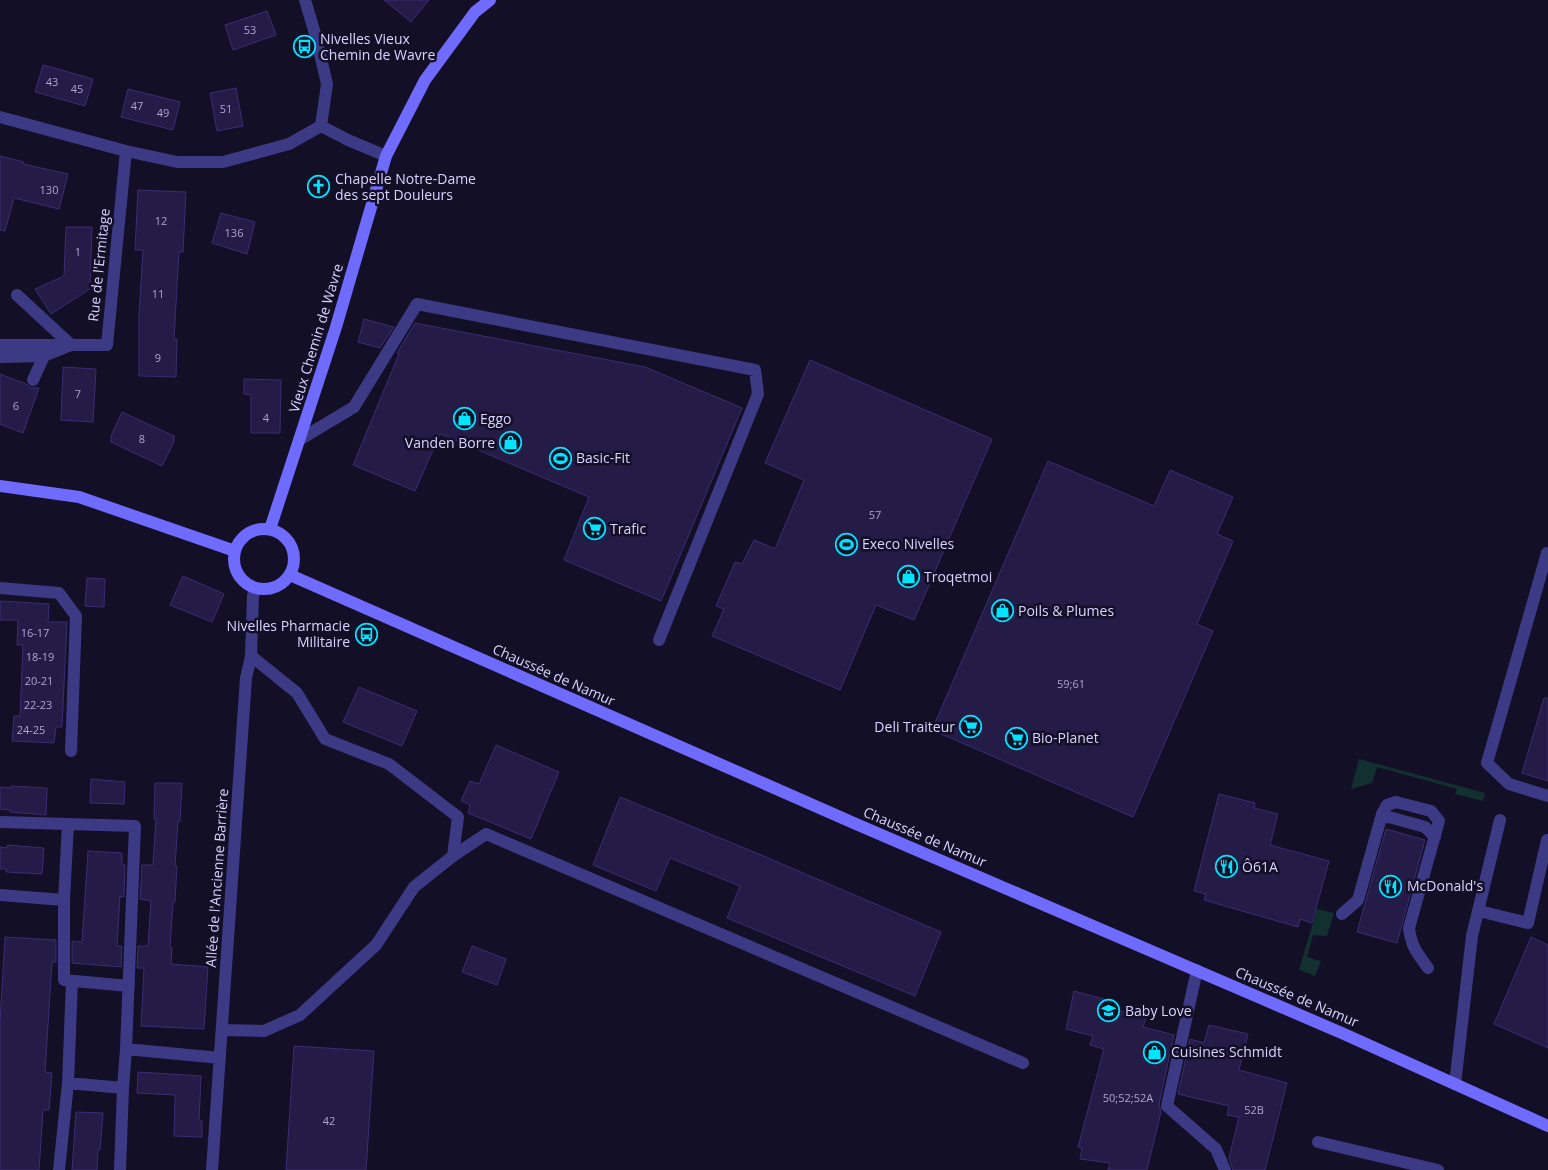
<svg xmlns="http://www.w3.org/2000/svg" width="1548" height="1170" font-family="'Open Sans',sans-serif">
	<style>
		.green { fill: #12302f }
		.building { fill: #241b47; stroke: #3b2d73 }
		.lines { fill: none; stroke-linecap: round; stroke-linejoin: round }
		.lane { stroke: #3d3a85; stroke-width: 12 }
		.street { stroke: #3d3a85; stroke-width: 12 }
		.secondary { stroke: #6f6bff; stroke-width: 12 }
		.labels { text-anchor: middle; stroke-width: 5; stroke-linejoin: round; paint-order: stroke }
		.number-label { font-size: 11px; fill: #aca6d1 }
		.poi-label { font-size: 14px; fill: #d9d4ff; stroke: #130f26; text-anchor: start }
		.street-label { font-size: 14px; fill: #d9d4ff; stroke: #130f26 }
	</style>
	<rect width="100%" height="100%" fill="#130f26"/>
	<path class="green" d="M1359,759L1485,793L1483,801L1455,794L1457,789L1377,767L1372,783L1351,789Z
		M1317,909L1334,913L1327,936L1313,935L1307,957L1321,961L1315,976L1299,970Z"/>
	<path class="building" d="M384,0H429L411,22Z
		M267,11L276,35L233,50L225,25Z
		M43,65L93,79L85,106L35,92Z
		M236,88L243,126L217,131L210,93Z
		M128,89L180,102L173,130L121,117Z
		M0,156L24,162L23,164L68,174L59,209L14,198L5,231L0,230Z
		M138,190L186,192L183,252H179L174,339H177L176,377L139,376V314L143,250H135Z
		M221,213L255,222L247,254L212,243Z
		M66,227H92L90,289L51,314L35,289L64,276Z
		M364,319L394,327L380,348L358,342Z
		M415,323L645,367L742,408L661,601L564,560L589,497L440,434L415,491L353,465L399,354L397,353Z
		M810,360L992,439L914,620L876,605L840,690L712,636L724,609L716,606L735,562L742,564L754,540L775,549L804,480L765,463Z
		M63,367L96,369L93,422L61,420Z
		M0,374L26,384L30,388H39L23,433L0,424Z
		M244,379L281,380L280,433H251V395L244,394Z
		M122,412L174,436V442L162,466L111,442V436Z
		M1048,461L1154,506L1170,470L1233,497L1217,534L1233,541L1197,624L1213,631L1133,817L932,730Z
		M183,576L224,594L212,622L170,605Z
		M87,578L105,579L104,607L85,606Z
		M0,601L49,604L48,622H67L62,727H56L54,743L12,741L14,716H20L23,645H17L18,620H0Z
		M359,687L417,711L402,746L343,722Z
		M1544,698H1548V781L1522,773Z
		M496,745L559,772L531,839L468,813L470,805L461,801L470,781L479,784Z
		M91,779L125,782L124,804L90,803Z
		M155,783H182L180,821H178L175,866H177L175,902L173,903L170,947L172,948L171,964L208,967L204,1029L141,1026L144,968H137L138,946H148L151,901L140,899L142,865H153L156,819H154Z
		M11,786L47,788L46,815L10,812V810L0,809V787L11,788Z
		M1219,794L1255,803L1254,808L1278,814L1270,845L1329,861L1312,923L1300,919L1298,927L1204,900L1206,894L1194,891Z
		M620,797L754,852L941,932L915,996L727,918L740,886L670,858L656,891L593,865Z
		M1386,829L1425,840L1397,943L1357,932Z
		M7,845L44,848L42,874L6,872V869H0V847L7,848Z
		M88,851L122,853V865H125L124,897L120,896L117,946H122L121,967L72,963V941L82,942Z
		M5,937L56,940V962H52L45,1072L52,1073L49,1110H43L39,1170H0V1022Z
		M1531,937L1548,945V1048L1494,1024Z
		M472,946L506,959L497,985L462,972Z
		M1074,991L1104,999L1102,1007L1146,1017L1143,1027L1174,1035L1159,1104L1161,1112L1147,1170H1108L1110,1163L1080,1159L1082,1148L1078,1147L1104,1049L1090,1045L1093,1036L1066,1029Z
		M1209,1025L1248,1034L1239,1070L1287,1083L1265,1170H1233L1229,1158L1239,1117L1227,1115L1229,1106L1178,1094L1190,1039L1204,1043Z
		M294,1046L374,1051L366,1170H286Z
		M138,1072L201,1076L199,1120L202,1121V1137L174,1136L175,1095L137,1093Z
		M76,1112L103,1113L100,1150H98L97,1170H72Z"/>
	<g class="lines">
		<path class="lane" d="M17,295L71,345
			M0,345H65
			M0,357L44,356L71,345
			M33,380L44,356
			M299,440L354,407L417,304L755,370L758,394L659,640
			M1548,553H1547L1487,763L1509,784L1548,796
			M1381,818L1389,817L1425,827L1435,837
			M0,822L135,826L126,1049L220,1058
			M453,856L486,834L1023,1063
			M0,895L64,900L68,824
			M64,900V980L129,986
			M1479,911L1528,923L1547,840
			M1342,914L1358,900L1382,814L1387,805L1396,802L1431,811L1439,821L1409,928C1411,946 1417,953 1428,968
			M1197,970L1167,1106L1216,1149L1225,1170
			M222,1030L264,1031L300,1015L376,945L414,887L453,856L458,817L389,764L325,739L297,693L251,656
			M68,1083L72,981
			M1455,1084L1472,936L1500,820
			M1318,1142L1438,1170
			M59,1170L68,1083L123,1088
			M120,1170L123,1088L126,1049
			M212,1170L246,678L251,656L253,596L255,588"/>
		<path class="street" d="M305,0L316,37L327,84L321,126
			M0,117L126,151L177,162H223L289,144L321,126
			M321,126L348,140L386,156
			M71,345H107L126,151
			M0,588L59,593L76,616L71,751"/>
		<path class="secondary" d="M0,486L79,497L235,551
			M270,529L336,327L386,156L425,80L475,12L490,0
			M234 559a30 30 0 1 1 60 0a30 30 0 1 1-60 0Z
			M290,575L856,824L1344,1034L1548,1126"/>
	</g>
	<defs>
		<symbol id="bus-ring" viewBox="-11 -11 22 22"><circle r="9.5" fill="#130f26" stroke="#00e5ff" stroke-width="1.5"/><path d="M-5-6H5V4H4V6H2V4H-2V6H-4V4H-5ZM-3.5-4V0h7V-4ZM-3.5 1.2v1.5H-2V1.2ZM2 1.2v1.5H3.5V1.2Z" fill="#00e5ff"/></symbol>
		<symbol id="church-ring" viewBox="-11 -11 22 22"><circle r="9.5" fill="#130f26" stroke="#00e5ff" stroke-width="1.5"/><path d="M-1.2-6h2.4v3.5h3.3v2.4h-3.3V6h-2.4V-.1h-3.3v-2.4h3.3Z" fill="#00e5ff"/></symbol>
		<symbol id="shop-ring" viewBox="-11 -11 22 22"><circle r="9.5" fill="#130f26" stroke="#00e5ff" stroke-width="1.5"/><path d="M-5-2.5h2.3a2.7 3.5 0 0 1 5.4 0H5L5.5 6h-11ZM-1.5-2.5h3a1.5 2.3 0 0 0-3 0Z" fill="#00e5ff"/></symbol>
		<symbol id="stadium-ring" viewBox="-11 -11 22 22"><circle r="9.5" fill="#130f26" stroke="#00e5ff" stroke-width="1.5"/><path d="M0-5a6.5 5 0 1 0 0 10a6.5 5 0 1 0 0-10ZM-3.5-1.8h7v3.6h-7Z" fill="#00e5ff"/></symbol>
		<symbol id="supermarket-ring" viewBox="-11 -11 22 22"><circle r="9.5" fill="#130f26" stroke="#00e5ff" stroke-width="1.5"/><path d="M-6-5.5h2.5l.6 2H6L4.5 2H-2.5L-4.4-4H-6ZM-1.5 3.2a1.3 1.3 0 1 0 .1 0ZM3 3.2a1.3 1.3 0 1 0 .1 0Z" fill="#00e5ff"/></symbol>
		<symbol id="restaurant-ring" viewBox="-11 -11 22 22"><circle r="9.5" fill="#130f26" stroke="#00e5ff" stroke-width="1.5"/><path d="M-5-6h1v4h1v-4h1v4h1v-4h1v5L-1.5 .5V6h-2V.5L-5-1ZM5-6V6H3V1.5H1.5Q1.5-4 5-6Z" fill="#00e5ff"/></symbol>
		<symbol id="school-ring" viewBox="-11 -11 22 22"><circle r="9.5" fill="#130f26" stroke="#00e5ff" stroke-width="1.5"/><path d="M0-5L7-2L0 1L-7-2ZM-4 1L0 2.5L4 1V4Q0 6-4 4Z" fill="#00e5ff"/></symbol>
	</defs>
	<g fill-rule="evenodd">
		<use href="#bus-ring" x="292" y="34" width="25" height="25"/>
		<use href="#church-ring" x="306" y="174" width="25" height="25"/>
		<use href="#shop-ring" x="452" y="406" width="25" height="25"/>
		<use href="#shop-ring" x="498" y="430" width="25" height="25"/>
		<use href="#stadium-ring" x="548" y="446" width="25" height="25"/>
		<use href="#supermarket-ring" x="582" y="516" width="25" height="25"/>
		<use href="#stadium-ring" x="834" y="532" width="25" height="25"/>
		<use href="#shop-ring" x="896" y="564" width="25" height="25"/>
		<use href="#shop-ring" x="990" y="598" width="25" height="25"/>
		<use href="#bus-ring" x="354" y="622" width="25" height="25"/>
		<use href="#supermarket-ring" x="958" y="714" width="25" height="25"/>
		<use href="#supermarket-ring" x="1004" y="726" width="25" height="25"/>
		<use href="#restaurant-ring" x="1214" y="854" width="25" height="25"/>
		<use href="#restaurant-ring" x="1378" y="874" width="25" height="25"/>
		<use href="#school-ring" x="1096" y="998" width="25" height="25"/>
		<use href="#shop-ring" x="1142" y="1040" width="25" height="25"/>
	</g>
	<g class="labels">
		<g class="number-label">
			<text x="250" y="34">53</text>
			<text x="52" y="86">43</text>
			<text x="77" y="93">45</text>
			<text x="137" y="110">47</text>
			<text x="226" y="113">51</text>
			<text x="163" y="117">49</text>
			<text x="49" y="194">130</text>
			<text x="161" y="225">12</text>
			<text x="234" y="237">136</text>
			<text x="78" y="256">1</text>
			<text x="158" y="298">11</text>
			<text x="158" y="362">9</text>
			<text x="78" y="398">7</text>
			<text x="16" y="410">6</text>
			<text x="266" y="422">4</text>
			<text x="142" y="443">8</text>
			<text x="875" y="519">57</text>
			<text x="35" y="637">16-17</text>
			<text x="40" y="661">18-19</text>
			<text x="39" y="685">20-21</text>
			<text x="1071" y="688">59;61</text>
			<text x="38" y="709">22-23</text>
			<text x="31" y="734">24-25</text>
			<text x="1128" y="1102">50;52;52A</text>
			<text x="1254" y="1114">52B</text>
			<text x="329" y="1125">42</text>
		</g>
		<g class="poi-label">
			<text x="320" y="44">Nivelles Vieux<tspan x="320" dy="16">Chemin de Wavre</tspan></text>
			<text x="335" y="184">Chapelle Notre-Dame<tspan x="335" dy="16">des sept Douleurs</tspan></text>
			<text x="480" y="424">Eggo</text>
			<text x="495" y="448" text-anchor="end">Vanden Borre</text>
			<text x="576" y="463">Basic-Fit</text>
			<text x="610" y="534">Trafic</text>
			<text x="862" y="549">Execo Nivelles</text>
			<text x="924" y="582">Troqetmoi</text>
			<text x="1018" y="616">Poils &amp; Plumes</text>
			<text x="350" y="631" text-anchor="end">Nivelles Pharmacie<tspan x="350" dy="16">Militaire</tspan></text>
			<text x="955" y="732" text-anchor="end">Deli Traiteur</text>
			<text x="1032" y="743">Bio-Planet</text>
			<text x="1242" y="872">Ô61A</text>
			<text x="1407" y="891">McDonald's</text>
			<text x="1125" y="1016">Baby Love</text>
			<text x="1171" y="1057">Cuisines Schmidt</text>
		</g>
		<g class="street-label">
			<text transform="translate(99 265) rotate(-84)" y="5">Rue de l'Ermitage</text>
			<text transform="translate(316 338) rotate(-73)" y="5">Vieux Chemin de Wavre</text>
			<text transform="translate(554 675) rotate(24)" y="5">Chaussée de Namur</text>
			<text transform="translate(925 837) rotate(23)" y="5">Chaussée de Namur</text>
			<text transform="translate(217 878) rotate(-86)" y="5">Allée de l'Ancienne Barrière</text>
			<text transform="translate(1297 997) rotate(23)" y="5">Chaussée de Namur</text>
		</g>
	</g>
</svg>
